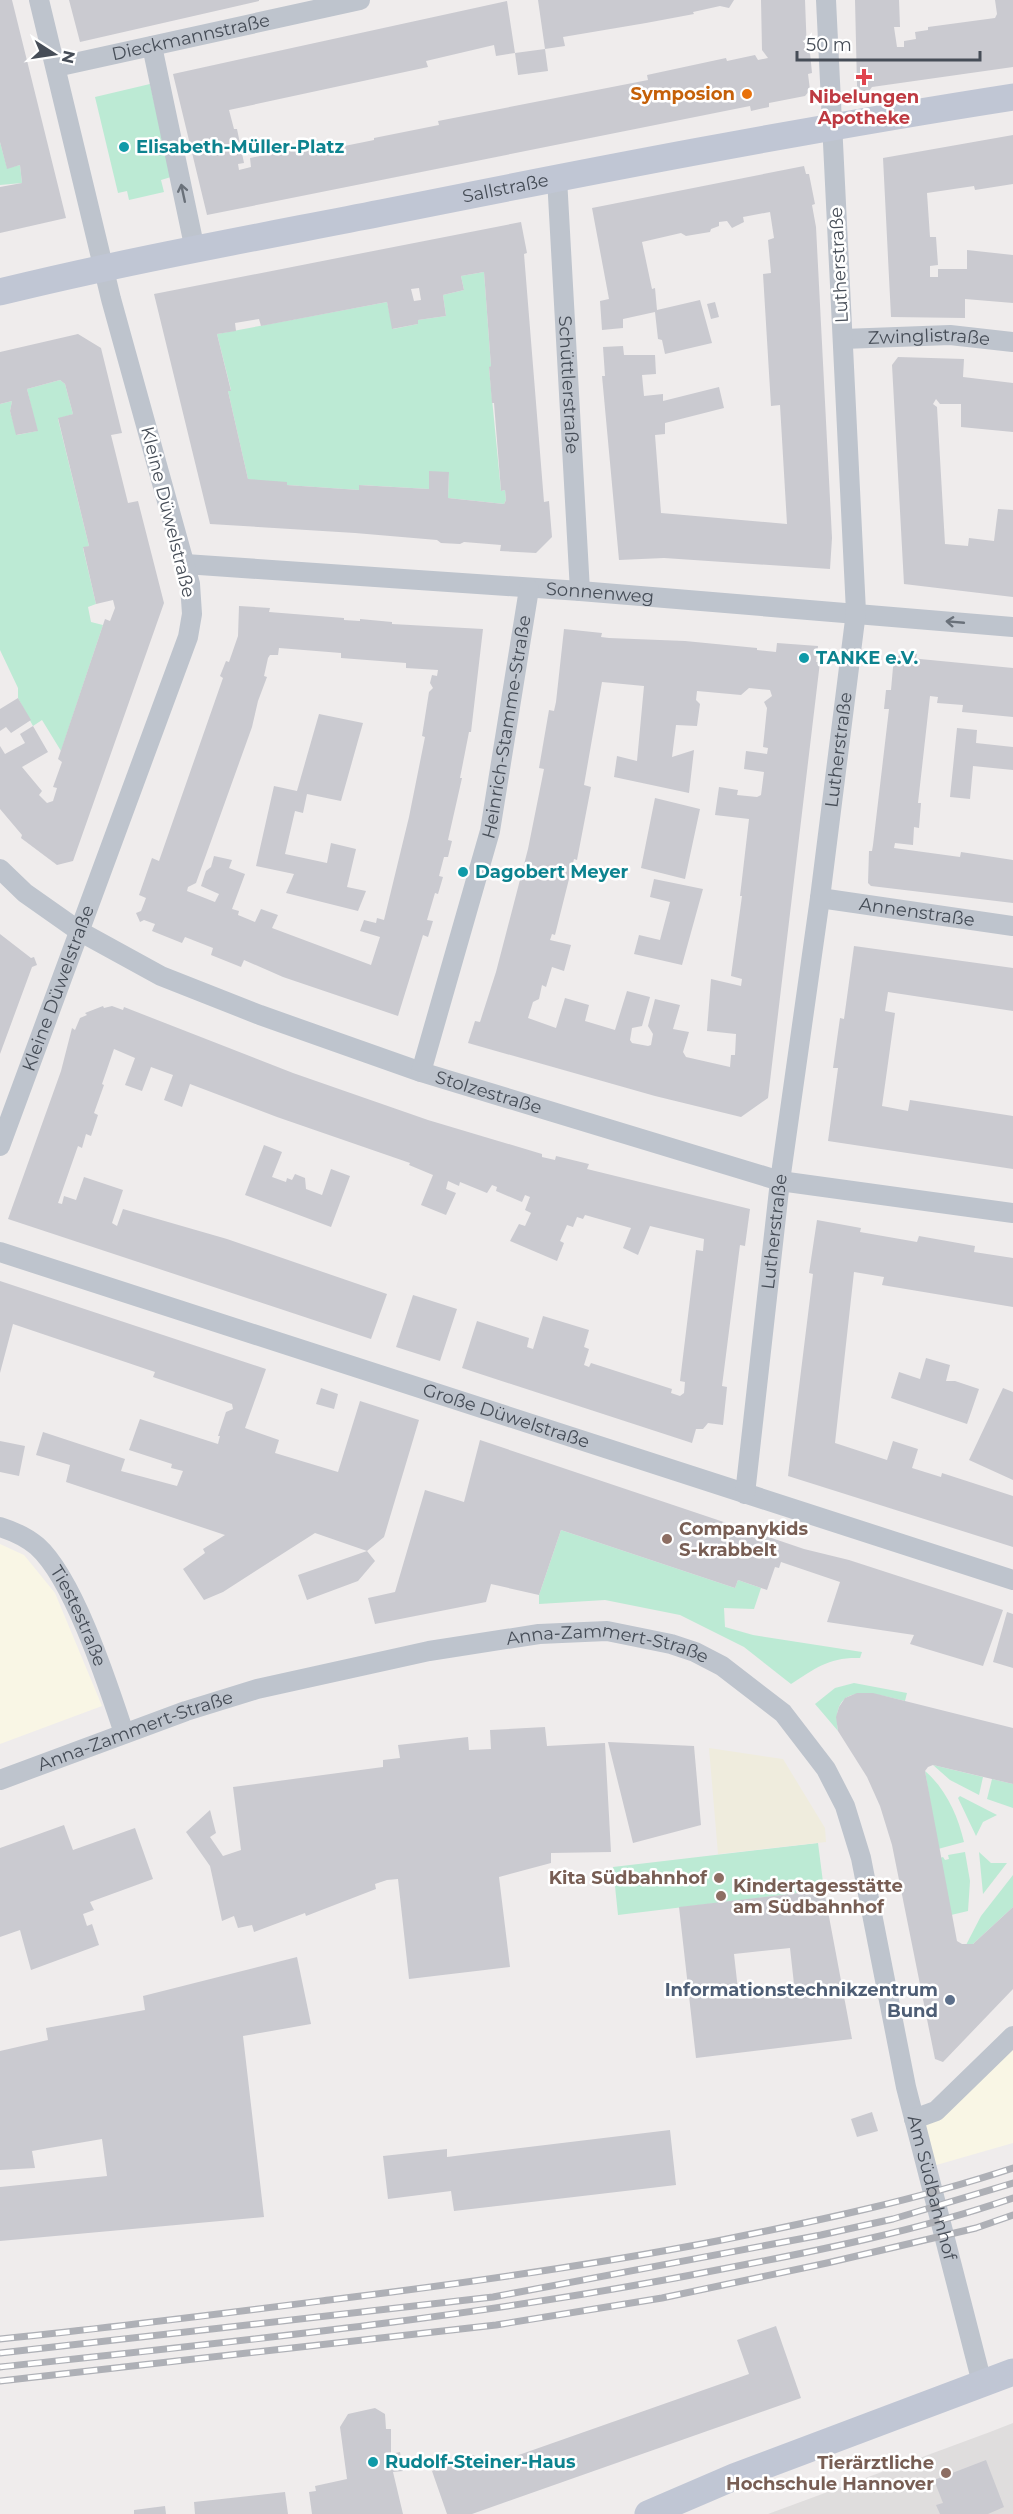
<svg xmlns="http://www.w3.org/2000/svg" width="1013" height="2514" viewBox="0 0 1013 2514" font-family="Montserrat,sans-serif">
<rect width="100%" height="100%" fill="#efecec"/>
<path fill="#f9f6e5" d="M0,1544L24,1555L55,1593L102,1706L0,1744Z
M1013,2036V2143L926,2168L918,2135L936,2111Z"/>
<path fill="#dfdddd" d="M1013,2423V2514H768L990,2432Z"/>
<path fill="#bcead4" d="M150,84L171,177L161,180L164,192L129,200L127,191L118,193L95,97Z
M0,142L7,168L20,165L22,183L0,185Z
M484,272L491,366L489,368L501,491L505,490L506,500L504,504L448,498L449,472H429V489L360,485L359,490L287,485L248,479L228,391L231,390L217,334L387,302L393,329L418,324V320L446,316L443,295L464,290L461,276Z
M60,380L65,384L73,414L58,419L89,546L83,548L96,604L88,607L91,622L103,625L61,751L42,720L33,726L18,698V688L0,650V404L12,401L10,411L17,435L37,431L27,389Z
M561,1530L735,1588L738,1580L761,1588L754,1609L724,1608L725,1627L753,1635L862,1652L860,1658C829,1657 816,1668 791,1684L744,1647L680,1615L605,1600L539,1604V1595Z
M854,1683L907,1693L905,1701C873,1693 830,1680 838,1731L815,1704L835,1688Z
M933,1765L983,1777L979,1795L950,1780Z
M925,1771C946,1789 958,1816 964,1842L938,1849Z
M992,1779L1013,1784V1808L987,1799Z
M960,1796L997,1815L983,1822L976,1836L958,1798Z
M818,1843L824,1890L618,1915L613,1867Z
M965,1852L970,1881L968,1911L951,1915L940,1858L943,1857L945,1860L949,1859L948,1855Z
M979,1852L991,1863H1007L983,1894Z
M1013,1875V1907L973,1944L966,1945L981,1916Z"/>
<path fill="#efecdd" d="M709,1748L783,1759L825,1828L826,1842L718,1854Z"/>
<path fill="#cacad0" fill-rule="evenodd" d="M0,0H12L66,218L0,233V187L22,183L20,165L7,169L0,142Z
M69,0H259V1L80,42Z
M538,0H734L729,8L720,6L693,12L694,14L646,23L563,37L565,46L545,49Z
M761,0H805L807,53H810L812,73L808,74L810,90L805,96L769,103V107L751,111L750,106L207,215L173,74L507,1L515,53L545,49L548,71L518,75L515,53L496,56L494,45L426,61L428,67L229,110L234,129H237L244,163L238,164L239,170L251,167L250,158L308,146L310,153L374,140V138L439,125L438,121L648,80L647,75L726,58L727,61L755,55L758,60L768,58L762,50Z
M855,0H899L900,27H894L897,47H904V41L916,39L915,32L928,30V27L995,18L997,14L995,0H1013V67L872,87L869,91L863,92L857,86Z
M1013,135V184L975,190L974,186L927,193L930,237H936L938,265L930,266V277H938V269H967V250L1013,255V303L965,299V318L891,317L883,158Z
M804,166L806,174H809L815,204L812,205L816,227L832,538L830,569L664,558L619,560L602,376H605L603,347L623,346L624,355H655L656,374L642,375L644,396L663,394V401L719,387L724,408L665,423V434L655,435L661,513L787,524L780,405L771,406L763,274L771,273L768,240L774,238L770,212L743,217L744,222L732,228L727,221L719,222V226L711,229L710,232L686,236L681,233L642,242L652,289L655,288L657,310L700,300L712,343L665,354L662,340L658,339L655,312L623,319V328L602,330L600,301L609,299L592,208Z
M521,222L527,253L524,254L544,502L549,501L552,537L536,553L500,551L501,545L464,542L460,544L441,543L437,540L355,533L210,524L154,294ZM484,272L491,366L489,367L492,403H494L501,491L505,490L506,500L504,504L448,498L449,472L429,471V489L359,485V490L287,485V482L248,479L228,391H231L217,334L236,331L235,323L259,319L261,326L387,302L392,329L418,324V320L446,316L443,295L464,290L461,276ZM419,288L421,300L414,301L411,289Z
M715,302L719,317L711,319L707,304Z
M78,334L101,348L122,433L111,435L128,503L138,501L164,603L73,861L57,865L21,838L22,835L0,809V746L5,754L25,743L20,734L33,726L48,752L22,767L42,791L39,795L47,803L53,801L57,788L53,787L62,762L58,759L105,619L110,621L115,608L113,600L96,604L83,547L89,546L58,418L73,414L65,384L60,380L27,389L38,431L16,435L10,411L12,401L0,404V352Z
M898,357L964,359L963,377L1013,383V432L961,427V404H940L936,399L933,404L937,407L945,544L968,546L969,538L994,541L998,509L1013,510V597L904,584L892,365Z
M239,606L270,608L269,612L344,618V620L360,621V619L392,622V624L483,629L471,732H469L460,778H462L448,840L452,841L448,857H444L439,876L443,877L438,894L435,893L427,920L433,921L428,937L423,935L398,1016L283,977L244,960L241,967L211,955L213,948L185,937L182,943L152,931L155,924L144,920L140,922L136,913L141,911L146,898L139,895L152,858L159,861L223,678L220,676L226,661L229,662L238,636ZM279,648L341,653V658L406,663V668L438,670L437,676L432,675L430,683L433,688L429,692L422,736L425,737L409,817L384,920L377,918L376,923L364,920L360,931L380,937L371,965L272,928L278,915L261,909L255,922L238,915L239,911L232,909L245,874L229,868L232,860L214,856L211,867L206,871L201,886L219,894L215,902L187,891L188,887L196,883L252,727L258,701L267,677L264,676L268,658L270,655H278Z
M564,629L602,633L601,637L609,638L685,641L757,648V650L776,652L777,643L818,646L816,662H820L768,1098L741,1117L655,1096L468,1043L475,1021L480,1022L496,972L528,849L544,769L539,768L549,710L554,711L556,702ZM602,682L644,686L637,761L617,756L614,777L689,793L694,750L672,757L676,725L697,726L700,704L696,700L697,691L741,695L749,688L770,690L772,696L764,702L767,708L763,747L768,748L767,754L746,751L744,769L764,772L761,795L757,797L737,795L738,790L719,787L715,815L749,819L740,896H742L731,976L742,979L741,986L711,979L707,1031L736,1034L735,1055H731L730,1067L686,1057L683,1052L689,1032L673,1029L680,1005L655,999L648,1026L653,1034L651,1045L648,1046L632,1043L630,1040L632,1028L642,1026L650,997L627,991L615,1030L585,1021L589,1005L565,998L556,1028L528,1018L533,1002L539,999L542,985L546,987L552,967L564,971L571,945L550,940L552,934L555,935L574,859L577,860L591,787L584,785Z
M899,653L917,654L916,658L920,659L1013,668V717L962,712L963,705L937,703L938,697L930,696L918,803H921L919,828L914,827L913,845L895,843L894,848L960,857L961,852L1013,860V903L871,886L868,883L869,851H872L873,845L889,709H884L886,690H891L894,656H899Z
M18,698L31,720L11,733L6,727L0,731V709Z
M319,714L363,723L341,801L307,794L303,813L295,811L285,854L327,863L331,843L356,849L347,887L366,891L358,911L286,893L294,874L256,866L274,786L297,791Z
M957,728L977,730L976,743L1013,747V770L973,766L970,799L950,797Z
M655,798L700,809L685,879L641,868Z
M654,879L703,889L682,965L634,954L639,935L660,940L670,902L650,897Z
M0,934L31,958L34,957L37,965L32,967L0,1054Z
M854,946L1013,968V1011L888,992L885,1011L895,1013L882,1106L908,1111L910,1100L1013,1116V1169L828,1141L838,1068H833L840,1018L844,1019Z
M103,1006L104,1008L112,1006L123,1010L124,1007L293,1073L428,1120L542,1154V1157L555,1160L556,1156L589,1164L587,1169L750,1209L745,1246L740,1245L722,1386L727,1387L723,1425L708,1423L703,1429H696L692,1443L462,1368L477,1321L529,1338L527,1347L533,1349L543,1316L589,1330L584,1347L589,1349L584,1365L589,1367L591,1363L672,1389L671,1393L680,1396L684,1393L685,1382L680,1381L696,1250L703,1251L704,1239L650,1226L638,1255L623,1248L631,1228L585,1215L583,1219L577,1217L573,1227L567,1225L560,1241L564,1243L557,1261L510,1241L519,1224L525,1226L531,1213L525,1210L530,1197L525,1195L522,1202L496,1191L497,1187L492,1185L487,1193L460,1182L459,1186L448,1181L446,1189L456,1193L446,1215L421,1205L433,1175L409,1165L410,1163L277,1117L190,1084L182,1107L164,1100L173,1075L151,1067L142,1091L125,1085L135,1058L114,1049L102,1084L104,1085L94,1113L98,1115L91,1136L86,1134L82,1148L78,1146L58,1203L62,1204L64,1196L76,1200L84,1177L123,1190L112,1223L117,1226L123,1209L227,1239L387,1294L371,1339L8,1219L61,1071L72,1028L75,1030L80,1018L87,1015L85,1013Z
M264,1145L282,1152L272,1177L286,1182L287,1178L292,1180L295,1174L305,1178L306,1189L322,1195L331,1169L350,1176L331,1227L245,1195Z
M817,1220L861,1228L860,1232L917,1242L919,1236L975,1246L974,1252L1013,1258V1307L882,1285L884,1277L854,1272L835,1443L887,1460L893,1441L918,1449L912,1468L941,1477L942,1473L1013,1496V1547L788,1476L813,1274L809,1273Z
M0,1281L266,1369L245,1428L279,1440L275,1453L338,1472L360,1401L419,1420L384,1537L367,1551L375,1561L358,1581L307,1600L298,1575L367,1551L315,1533L223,1592L204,1600L183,1569L205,1553L203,1549L225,1535L66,1482L70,1465L36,1455L43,1432L125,1459L121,1471L177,1486L183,1471L171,1468L172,1464L129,1450L140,1419L218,1444L220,1436H218L226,1412L233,1409L232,1404L153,1377L155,1372L13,1324L0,1373Z
M413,1295L457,1309L440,1361L396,1347Z
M926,1358L950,1365L946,1381H955L979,1389L967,1424L891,1398L899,1372L920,1379Z
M321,1388L338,1394L334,1409L316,1404Z
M1003,1388L1013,1392V1480L969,1460Z
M480,1440L804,1549L849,1560L1003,1610L983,1666L910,1644L914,1635L827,1622L840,1582L781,1562L779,1568L775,1567L767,1590L738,1580L735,1588L561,1530L539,1595L491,1584L486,1602L375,1624L368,1598L395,1592L425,1490L464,1502Z
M0,1441L25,1446L19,1476L0,1472Z
M1007,1612L1013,1614V1668L993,1662Z
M857,1693H873L1013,1728V1784L933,1765L928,1767L925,1771L957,1941L962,1944H973L1013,1907V1989L943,2062L935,2059L892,1845L880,1806L867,1777L838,1731L836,1717L839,1707L845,1698Z
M545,1727L547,1746L605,1743L611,1852L551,1853V1863L499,1877L510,1967L409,1979L398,1879L387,1880L375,1884L376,1889L306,1916L305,1913L254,1932L252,1925L238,1928L234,1916L222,1921L210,1866L186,1832L210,1810L216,1833L210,1837L223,1856L241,1850L233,1787L383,1767V1760L400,1758L398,1745L468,1737L469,1750L491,1749L490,1730Z
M608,1742L694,1746L701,1825L633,1843Z
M64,1825L73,1850L135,1828L153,1879L90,1902L94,1910L83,1914L87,1926L92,1924L99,1945L31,1970L20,1930L0,1937V1848Z
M824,1890L852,2039L696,2058L679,1907ZM790,1948L795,1993L739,1999L734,1954Z
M297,1957L311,2024L243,2036L264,2217L0,2241V2187L107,2176L102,2139L32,2151L35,2168L0,2170V2051L48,2040L46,2028L145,2010L143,1996Z
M872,2112L878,2131L857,2137L851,2119Z
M670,2130L676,2185L454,2211L451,2191L388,2199L383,2156L447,2149V2157Z
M776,2326L801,2398L472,2514H447L432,2471L474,2455L479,2469L749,2374L737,2340Z
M375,2408L385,2414L386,2429H391V2454L400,2452L403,2471L393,2472L403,2514H312L309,2492L316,2491L315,2486L347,2479L340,2427L348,2414Z
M986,2460L1004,2507L988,2514H940L936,2505L943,2503L934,2480Z
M285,2492L288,2514H195L194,2502Z
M165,2506L166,2514H134V2510Z"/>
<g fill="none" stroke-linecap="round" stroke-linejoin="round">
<g stroke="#bec4cd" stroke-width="20">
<path d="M152,46L195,250"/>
<path id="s1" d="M56,67L360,0"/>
<path id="s2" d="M557,178L580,591"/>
<path id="s3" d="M843,339L950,335L1013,342"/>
<path id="s4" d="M185,564L580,591L1013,627"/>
<path id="s5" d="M0,869L25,893L79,931L161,976L260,1015L421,1072L780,1181L1013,1213"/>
<path id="s6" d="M820,898L1013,926"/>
<path id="s7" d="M421,1072L490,831L529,589"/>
<path id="s8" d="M0,1146L188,637L192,614L190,584L111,299L39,0"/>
<path id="s9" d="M0,1252L1013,1580"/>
<path id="s10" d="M745,1494L780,1181L820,898L856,612L826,0"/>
<path id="s11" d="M0,1527C13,1531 26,1537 37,1546C74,1579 108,1685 124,1733"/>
<path id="s12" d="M0,1780L186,1711L257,1689L429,1651L539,1634L607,1631L671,1644L695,1652L722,1666L783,1713L826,1769L845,1806L861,1858L906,2087L982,2383"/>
<path d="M914,2119L936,2111L1013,2036"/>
</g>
<g stroke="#c0c6d4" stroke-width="27">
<path id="s13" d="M0,292C126,261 254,238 381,213C591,171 801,130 1013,97"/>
<path d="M648,2514L734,2477L1013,2372"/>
</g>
<g stroke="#aeb0b6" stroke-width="7">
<path id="rail" d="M0,2339C110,2328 219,2314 329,2300C459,2284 588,2266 717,2241C817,2221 916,2200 1013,2168
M0,2353L493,2297L821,2235L893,2219L1013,2183
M0,2367C240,2341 480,2317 717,2270C817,2251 916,2231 1013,2198
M0,2381L496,2325L662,2298L827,2263L976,2228L1013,2215"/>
</g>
<use href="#rail" stroke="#fff" stroke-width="4.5" stroke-dasharray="14" stroke-linecap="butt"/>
</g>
<defs><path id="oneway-shaft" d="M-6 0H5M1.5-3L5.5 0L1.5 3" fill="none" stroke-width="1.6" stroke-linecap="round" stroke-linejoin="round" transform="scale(1.5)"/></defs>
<g stroke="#6a717a">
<use href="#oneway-shaft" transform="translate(183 193) rotate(-102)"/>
<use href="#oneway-shaft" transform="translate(955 622) rotate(-175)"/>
</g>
<path fill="#e0444e" stroke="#fff" stroke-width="2" d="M861 68h6v6h6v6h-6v6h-6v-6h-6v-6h6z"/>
<circle fill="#e8710a" stroke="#fff" stroke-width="2" cx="747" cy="94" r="6"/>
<g fill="#0f9aa8" stroke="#fff" stroke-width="2">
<circle cx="124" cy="147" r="6"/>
<circle cx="804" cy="658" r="6"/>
<circle cx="463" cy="872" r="6"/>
<circle cx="373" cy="2462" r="6"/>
</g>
<g fill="#8d6e63" stroke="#fff" stroke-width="2">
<circle cx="667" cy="1539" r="6"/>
<circle cx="719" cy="1878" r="6"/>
<circle cx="721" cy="1896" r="6"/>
<circle cx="946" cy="2473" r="6"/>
</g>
<circle fill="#5c6f8a" stroke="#fff" stroke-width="2" cx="950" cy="2000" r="6"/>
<g text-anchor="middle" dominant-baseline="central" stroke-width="5" stroke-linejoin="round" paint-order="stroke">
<g font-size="18" fill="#464d57" stroke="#fff">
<text stroke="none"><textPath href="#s1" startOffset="138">Dieckmannstraße</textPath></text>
<text stroke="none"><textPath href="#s13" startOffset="516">Sallstraße</textPath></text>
<text transform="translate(839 265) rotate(-93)">Lutherstraße</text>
<text stroke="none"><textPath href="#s3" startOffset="86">Zwinglistraße</textPath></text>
<text stroke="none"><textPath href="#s2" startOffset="207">Schüttlerstraße</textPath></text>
<text transform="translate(168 512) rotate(76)">Kleine Düwelstraße</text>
<text stroke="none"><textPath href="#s4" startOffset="416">Sonnenweg</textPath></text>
<text stroke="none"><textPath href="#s7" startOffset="356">Heinrich-Stamme-Straße</textPath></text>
<text stroke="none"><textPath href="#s10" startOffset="750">Lutherstraße</textPath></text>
<text stroke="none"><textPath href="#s6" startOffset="98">Annenstraße</textPath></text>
<text stroke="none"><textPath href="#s8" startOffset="168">Kleine Düwelstraße</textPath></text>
<text stroke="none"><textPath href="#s5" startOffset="542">Stolzestraße</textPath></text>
<text stroke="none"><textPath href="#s10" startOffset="264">Lutherstraße</textPath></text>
<text stroke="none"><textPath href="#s9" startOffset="532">Große Düwelstraße</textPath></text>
<text stroke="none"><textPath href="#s11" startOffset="124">Tiestestraße</textPath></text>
<text stroke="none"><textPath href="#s12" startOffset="630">Anna-Zammert-Straße</textPath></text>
<text stroke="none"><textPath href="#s12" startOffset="144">Anna-Zammert-Straße</textPath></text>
<text stroke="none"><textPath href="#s12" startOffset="1330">Am Südbahnhof</textPath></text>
</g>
<g font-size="18" font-weight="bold" fill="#c56008" stroke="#fff" text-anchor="end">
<text x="735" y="94">Symposion</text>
</g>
<g font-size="18" font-weight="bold" fill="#be3a42" stroke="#fff">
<text x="864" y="97">Nibelungen<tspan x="864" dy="21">Apotheke</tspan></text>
</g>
<g font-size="18" font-weight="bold" fill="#0d838f" stroke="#fff" text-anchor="start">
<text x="136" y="147">Elisabeth-Müller-Platz</text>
<text x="816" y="658">TANKE e.V.</text>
<text x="475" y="872">Dagobert Meyer</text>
<text x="385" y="2462">Rudolf-Steiner-Haus</text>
</g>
<g font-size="18" font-weight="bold" fill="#785e54" stroke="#fff" text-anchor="start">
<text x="679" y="1529">Companykids<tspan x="679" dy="21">S-krabbelt</tspan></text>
<text x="707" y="1878" text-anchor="end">Kita Südbahnhof</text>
<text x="733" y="1886">Kindertagesstätte<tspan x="733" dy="21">am Südbahnhof</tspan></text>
<text x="934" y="2463" text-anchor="end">Tierärztliche<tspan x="934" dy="21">Hochschule Hannover</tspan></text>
</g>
<g font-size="18" font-weight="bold" fill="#4e5e75" stroke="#fff" text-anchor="end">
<text x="938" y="1990">Informationstechnikzentrum<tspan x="938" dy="21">Bund</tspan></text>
</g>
</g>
<g transform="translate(54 54) rotate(102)" stroke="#ffffff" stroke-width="4.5" paint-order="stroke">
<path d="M0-4.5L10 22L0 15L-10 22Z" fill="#464d57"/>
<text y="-9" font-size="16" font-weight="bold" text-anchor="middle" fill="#464d57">N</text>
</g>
<path d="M797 51v9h183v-9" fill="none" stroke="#464d57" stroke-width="3"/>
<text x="806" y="51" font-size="18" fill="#464d57" stroke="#ffffff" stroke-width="4.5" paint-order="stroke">50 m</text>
</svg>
